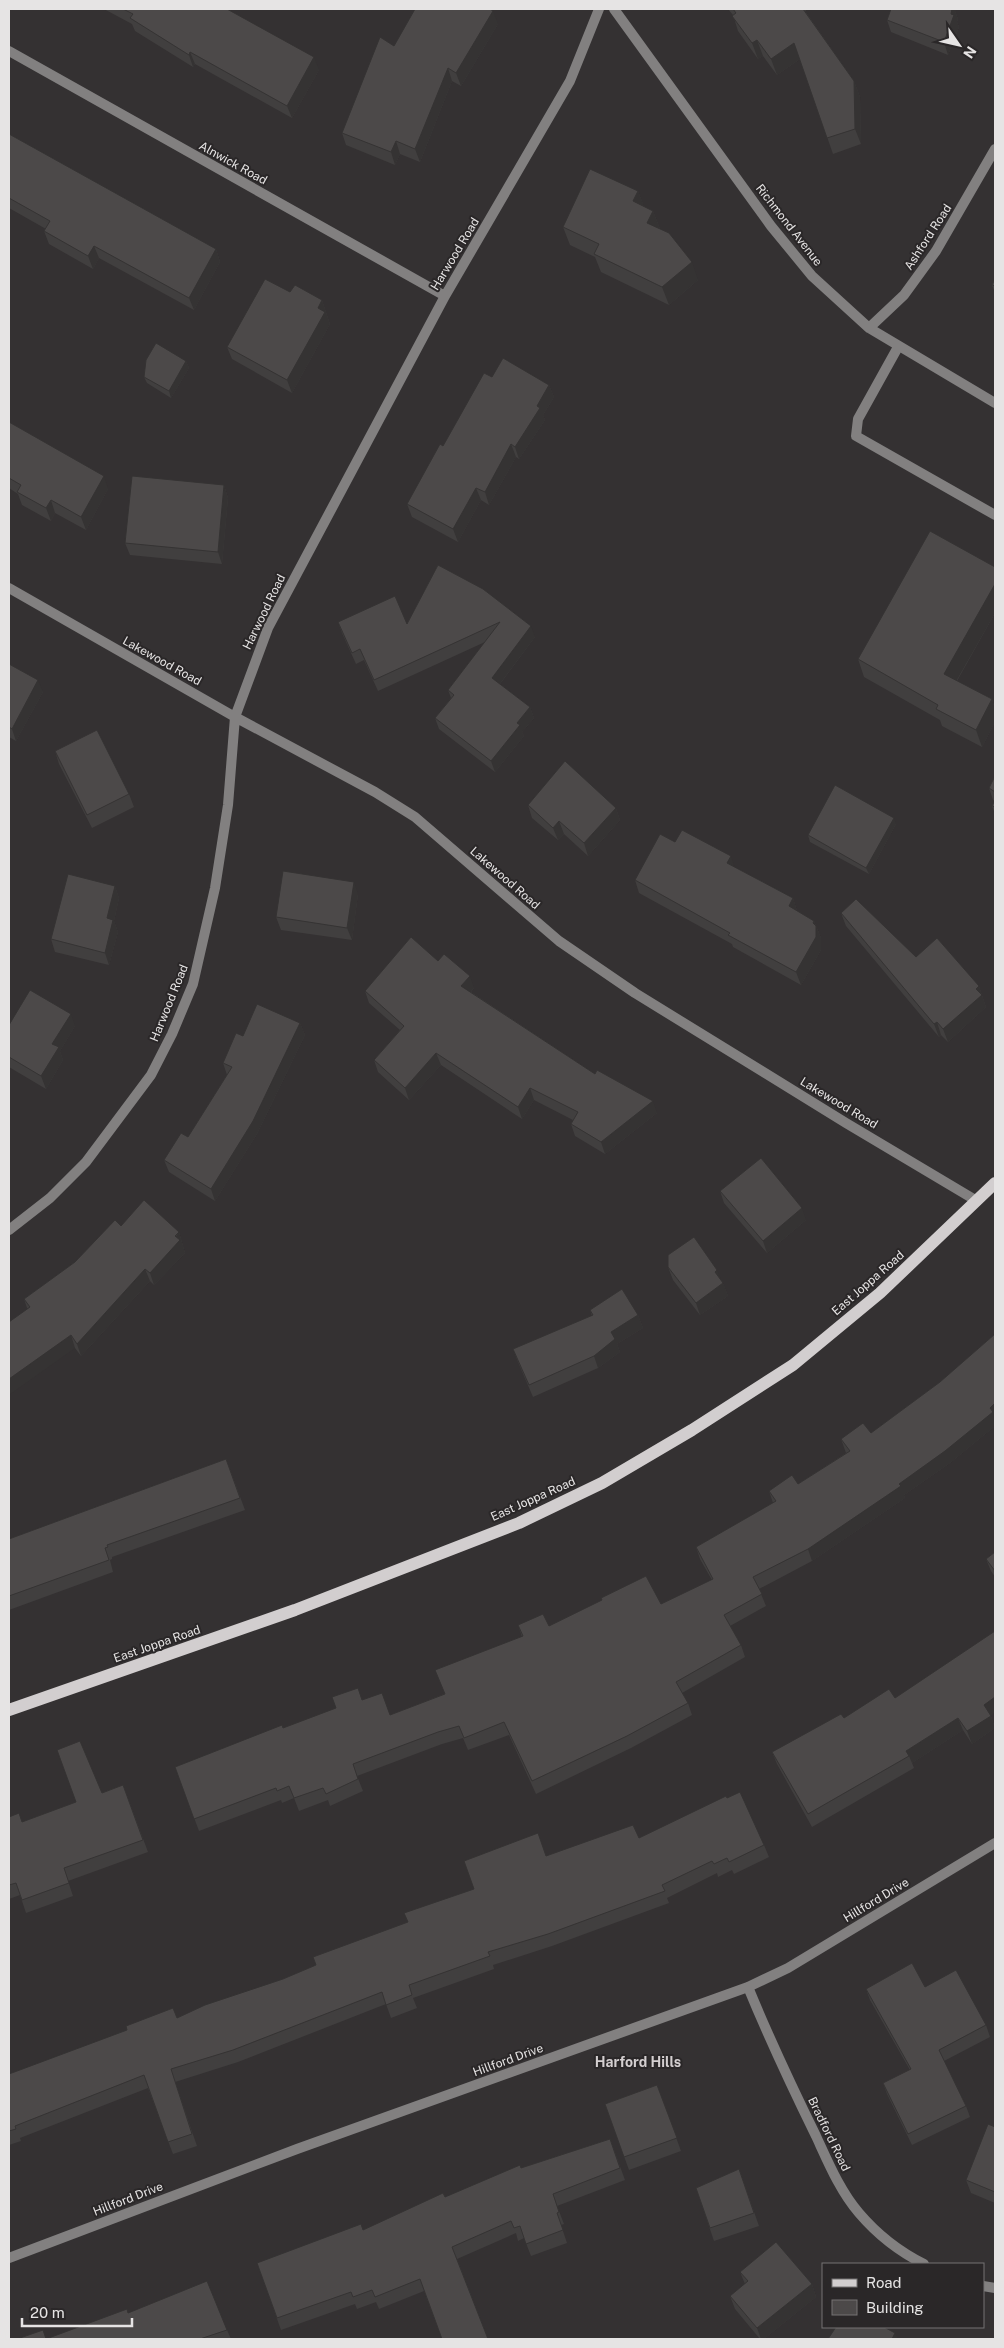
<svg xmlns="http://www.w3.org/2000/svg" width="1004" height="2348" viewBox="0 0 1004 2348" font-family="'Public Sans',sans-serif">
<rect width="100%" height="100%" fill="#343132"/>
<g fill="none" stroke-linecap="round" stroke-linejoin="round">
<path stroke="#828080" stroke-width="10" d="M898,347L858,419L856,436L995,515"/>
<path stroke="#828080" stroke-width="10" d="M614,9L771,226L812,276L869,328L995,403
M9,51L445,296
M869,328L904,295L936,251L995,149
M9,588L235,717L375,792L415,817L559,941L635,993L846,1123L977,1201
M9,1230L50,1198L86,1162L151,1075L172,1034L193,984L215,888L228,805L235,717L268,628L445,296L570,81L599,9
M748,1987C769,2038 792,2087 816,2136C828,2162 840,2191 859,2213C876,2233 900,2252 924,2264
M9,2258L297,2149L748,1987L788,1968L995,1843
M983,2286L995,2288"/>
<path stroke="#d2cecf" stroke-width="12" d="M9,1710L295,1610L519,1523L602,1483L692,1430L793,1365L880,1293L995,1183"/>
</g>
<path fill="#413f3f" d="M104,9H227L319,70L292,118L195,64L193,67L135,31L132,24Z
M728,9H808L805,11L854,81L860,97L861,144L833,154L800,59L777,75L763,56L758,59L738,31L733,15Z
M891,9H956L955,11L958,19L957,22L959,27L948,55L891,32L887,20Z
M498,24L461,86L452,81L420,162L400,154L395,165L346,145L342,133L394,46Z
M9,134L216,249L220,262L194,310L99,258L93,269L49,244L44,231L46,229L9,208Z
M638,191L644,207L653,211L660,229L698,280L669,305L601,272L595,257L570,245L563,227Z
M995,279V293L992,285Z
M290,292L322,300L330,324L292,393L232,359L227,347Z
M186,361L189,368L171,398L147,383L144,377Z
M492,377L549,385L554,397L543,415L545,420L519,459L516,457L489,505L481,500L458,542L412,517L407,504L443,446Z
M9,422L108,489L86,530L55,513L51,521L22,505L18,494L9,488Z
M224,485L228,498L222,564L130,555L125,543Z
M438,565L535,637L500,684L530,707L534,718L522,732L524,736L495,772L439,729L435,718L451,698L448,690L485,642L378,691L364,660L356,664L342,633L338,622L407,624Z
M995,567V613L957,681L992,699L995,709V722L982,747L942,726L940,720L864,677L858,659Z
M9,664L43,692L16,741L9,737Z
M55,751L129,794L134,807L92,828L59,764Z
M995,776V814L992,806L995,801L993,800L989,788Z
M528,805L616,808L620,820L588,856L564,834L558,840L532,818Z
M896,824L869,874L810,842L808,835Z
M675,842L734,867L793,898L797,911L814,921L821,938V950L801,985L733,947L732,944L639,893L635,880Z
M115,886L119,898L114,921L118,932L109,965L55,952L51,939Z
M358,894L352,940L281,930L276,917Z
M841,913L916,957L979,986L986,1007L948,1042L941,1035L939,1037L846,926Z
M438,961L474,988L471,992L595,1074L657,1113L605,1154L575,1136L571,1124L573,1120L534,1100L522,1119L441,1065L409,1100L378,1072L374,1060L400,1030L369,1003L365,991Z
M300,1023L305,1035L257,1134L215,1201L169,1172L164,1160L188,1137L227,1075L223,1063L243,1036Z
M9,1025L75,1026L60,1051L63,1060L46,1089L9,1067Z
M720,1191L806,1220L767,1253L724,1203Z
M121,1226L179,1232L185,1253L154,1285L150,1281L81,1356L75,1348L27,1308L24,1299L75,1262Z
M668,1267L722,1281L728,1296L700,1315L673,1280Z
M590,1310L638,1315L643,1328L617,1344L620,1352L598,1368L533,1397L518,1362L513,1349L592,1316Z
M995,1334V1426L950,1463L904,1495L905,1498L812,1561L759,1589L766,1606L730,1626L741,1645L745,1657L682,1693L688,1703L692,1715L631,1748L536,1794L509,1735L468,1750L463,1738L442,1744L357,1776L363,1791L330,1806L328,1800L299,1811L294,1798L282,1803L281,1800L199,1831L175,1767L362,1700L390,1715L444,1694L522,1637L518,1625L549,1626L661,1604L712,1580L700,1559L696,1547L773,1503L769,1491L798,1484L846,1453L841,1439L871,1433L940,1382Z
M226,1459L245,1510L112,1557V1559L110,1560L113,1572L9,1610V1539Z
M995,1552V1577L991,1571L986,1559Z
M895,1698L991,1716L995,1728L972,1744L963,1730L912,1763L914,1768L812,1827L777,1764L772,1752L844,1718Z
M123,1785L148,1852L68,1881L73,1896L26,1913L20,1895L9,1899V1817L22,1822Z
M727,1798L764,1845L769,1857L734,1874L732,1870L718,1877L717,1873L667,1898L669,1903L552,1946L493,1965L494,1969L413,1998L417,2008L391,2018L386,2004L238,2062L175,2082L197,2146L173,2154L148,2088L20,2138L21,2141L9,2145V2074L177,2018L283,1979L316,1965L408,1922L474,1889L546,1856L639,1838Z
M925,1987L986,2025L990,2037L944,2061L966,2106L970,2117L912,2145L887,2094L883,2083L910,2070L870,2000L866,1989Z
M657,2085L681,2151L629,2170L605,2104Z
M995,2127V2203L971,2193L966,2180Z
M610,2139L625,2180L557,2206L564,2224L561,2225L567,2243L531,2256L524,2238L518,2241L516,2233L457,2259L488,2339H442L424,2291L379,2309L376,2302L357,2309L355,2304L281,2330L257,2263L363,2230L521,2168Z
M739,2169L759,2226L714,2241L696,2188Z
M740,2272L812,2284L816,2297L764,2339H760L735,2309L730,2296L745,2284Z
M128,2313L227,2330L231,2339H46Z"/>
<path fill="#353333" d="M951,9H956L955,11L958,19L957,22L959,27L948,55L944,42L951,14Z
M493,11L498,24L461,86L456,73Z
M757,40L763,56L758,59L752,43Z
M794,43L800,59L777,75L771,59Z
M190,52L195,64L193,67L189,55Z
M314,57L319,70L292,118L287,106Z
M448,68L452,81L420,162L415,149Z
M854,81L860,97L861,144L855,129Z
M396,141L400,154L395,165L391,152Z
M638,191L645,209L633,201Z
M653,211L660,229L647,223Z
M94,246L99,258L93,269L88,256Z
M216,249L220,262L194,310L189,298Z
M692,262L698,280L669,305L662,287Z
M322,300L330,324L292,393L287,380L318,308Z
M186,361L189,368L171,398L169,391Z
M549,385L554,397L543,415L545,420L519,459L515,447L537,406Z
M511,444L516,457L489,505L485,492Z
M104,476L108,489L86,530L81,517Z
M224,485L228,498L222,564L218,552Z
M476,488L481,500L458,542L453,529Z
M51,500L55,513L51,521L46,508Z
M995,584V613L950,692L944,674Z
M531,626L535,637L496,689L492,678Z
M38,680L43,692L16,741L12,729Z
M992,699L995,709V722L982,747L976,730Z
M530,707L534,718L522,732L524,736L495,772L491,761L517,723Z
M616,808L620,820L588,856L584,843Z
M894,818L896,824L869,874L866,868Z
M559,821L564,834L558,840L553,828Z
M731,856L735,869L727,863Z
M354,882L358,894L352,940L347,928Z
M115,886L119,898L114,921L118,932L109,965L105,953L107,918Z
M793,898L797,911L789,906Z
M814,921L821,938V950L801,985L796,972L813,923Z
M470,976L474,988L465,998L461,986Z
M979,986L986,1007L948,1042L943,1029L976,989Z
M71,1014L75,1026L60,1051L63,1060L46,1089L41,1076L52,1044Z
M937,1022L941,1035L939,1037L934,1024Z
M300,1023L305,1035L257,1134L215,1201L211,1189Z
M436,1053L441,1065L409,1100L405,1088Z
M530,1088L534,1100L522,1119L518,1107Z
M653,1101L657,1113L605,1154L601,1142Z
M802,1208L806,1220L767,1253L763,1241Z
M179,1232L185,1253L154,1285L150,1273Z
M145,1269L150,1281L81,1356L77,1344Z
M717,1270L722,1283L715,1272Z
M723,1283L728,1296L700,1315L696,1303Z
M638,1315L643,1328L617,1344L620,1352L598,1368L594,1356L611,1332Z
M71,1335L75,1348L9,1395V1379Z
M995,1403V1426L950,1463L904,1495L905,1498L812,1561L808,1549L899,1484Z
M995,1697V1712L991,1716L995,1728L972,1744L967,1731L984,1705Z
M958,1718L963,1730L912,1763L909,1756L906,1751Z
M812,2284L816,2297L764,2339H761L757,2328Z
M895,2333L898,2339H892Z"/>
<path fill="#4c4949" stroke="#353333" d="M123,9H227L314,57L287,106L190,52L189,55L130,18L133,14Z
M415,9H490L493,11L456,73L448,68L415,149L396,141L391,152L342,133L380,37L394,46Z
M733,9H803L854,81L855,129L827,138L794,43L771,59L757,40L752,43L732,16L736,13Z
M891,9H952L951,14L954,15L944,42L887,20Z
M9,134L216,249L189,298L94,246L88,256L44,231L50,221L9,198Z
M590,169L638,191L633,201L653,211L647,223L669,233L692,262L662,287L594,254L599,244L563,227Z
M265,279L290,292L295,285L322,300L318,308L325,312L287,380L227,347Z
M995,279V286L992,285Z
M156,343L186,361L169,391L144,377L146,360Z
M503,358L549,385L537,406L540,408L515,447L511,444L485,492L476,488L453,529L407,504L440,444L443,446L484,373L492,377Z
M9,422L104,476L81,517L51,500L46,508L17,492L21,485L9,478Z
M132,476L224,485L218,552L125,543Z
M930,531L995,567V584L944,674L992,699L976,730L936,709L938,705L858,659Z
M438,565L483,589L531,626L492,678L530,707L517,723L520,725L491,761L435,718L454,695L448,690L500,622L374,680L360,649L352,653L338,622L395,596L407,624Z
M9,664L38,680L12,729L9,727Z
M97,730L129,794L87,815L55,751Z
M565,761L616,808L584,843L559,821L553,828L528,805Z
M995,776V792L989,788Z
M835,785L894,818L866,868L808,835Z
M995,800V807L992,806Z
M682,830L731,856L727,863L793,898L789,906L814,921L813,923L816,926V937L796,972L728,935L730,933L635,880L660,834L675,842Z
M283,871L354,882L347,928L276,917Z
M68,874L115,886L107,918L113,920L105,953L51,939Z
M856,899L916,957L937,938L979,986L976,989L982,995L943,1029L937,1022L934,1024L841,913Z
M411,937L438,961L444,954L470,976L461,986L595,1074L597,1070L653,1101L601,1142L571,1124L578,1112L530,1088L518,1107L436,1053L405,1088L374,1060L404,1026L365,991Z
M30,990L71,1014L52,1044L59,1047L41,1076L9,1057V1025Z
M257,1004L300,1023L253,1121L211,1189L164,1160L181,1133L188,1137L232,1067L223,1063L236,1033L243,1036Z
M761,1158L802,1208L763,1241L720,1191Z
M144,1200L179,1232L175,1236L180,1240L150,1273L145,1269L77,1344L71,1335L9,1379V1322L30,1307L24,1299L75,1262L115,1220L121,1226Z
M694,1237L717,1270L715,1272L723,1283L696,1303L668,1267V1255Z
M622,1289L638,1315L611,1332L615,1339L594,1356L529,1385L513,1349L593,1315L590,1310Z
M995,1334V1403L990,1408L993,1412L945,1451L899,1484L901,1486L808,1549L753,1577L762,1594L724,1615L741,1645L676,1682L688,1703L627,1736L532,1781L504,1722L464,1738L459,1726L438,1732L353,1764L358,1779L326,1794L323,1788L294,1798L289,1786L277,1791L276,1788L194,1819L175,1767L282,1725L283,1728L336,1708L332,1697L358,1688L362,1700L382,1693L390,1715L445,1694L435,1670L523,1636L518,1625L543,1614L549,1626L602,1600L601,1598L646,1576L661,1604L713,1579L696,1547L776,1501L769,1491L792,1475L798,1484L850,1451L841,1439L863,1423L871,1433L940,1382Z
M226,1459L240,1498L107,1545L108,1547L105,1548L109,1560L9,1596V1539Z
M995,1552V1571L986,1559Z
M995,1631V1697L984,1705L991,1716L967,1731L958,1718L906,1751L909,1756L808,1814L772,1752L841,1714L844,1718L889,1689L895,1698Z
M80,1741L102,1793L123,1785L143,1840L64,1868L69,1883L22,1900L16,1883L9,1885V1817L19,1813L22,1822L76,1802L57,1750Z
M740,1792L764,1845L729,1862L727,1858L714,1864L712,1861L662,1885L665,1891L548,1934L488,1952L490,1956L409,1985L412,1995L386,2005L382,1992L233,2050L171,2069L192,2134L168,2142L144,2075L15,2126L16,2129L9,2131V2074L127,2030L126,2026L173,2008L177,2018L205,2005L283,1979L316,1965L313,1957L408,1922L404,1913L474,1889L464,1861L538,1833L546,1856L633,1825L639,1838L726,1796L727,1798Z
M912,1963L925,1987L956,1970L986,2025L939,2050L966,2106L908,2134L883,2083L911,2069L866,1989Z
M657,2085L677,2138L624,2157L605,2104Z
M988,2124L995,2127V2192L966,2180Z
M610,2139L620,2168L553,2194L559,2212L557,2213L563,2230L526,2244L520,2226L514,2228L511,2221L452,2247L488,2339H442L420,2279L375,2297L372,2290L353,2297L351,2292L277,2318L257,2263L361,2224L363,2230L443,2193L445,2197L520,2165L521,2168Z
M739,2169L754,2213L710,2228L696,2188Z
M776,2242L812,2284L757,2328L730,2296L748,2281L740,2272Z
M207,2281L227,2330L200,2339H46L127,2309L128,2313Z
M836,2327H884L895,2333L892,2339H828Z
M43,2330L46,2339H17Z"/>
<g text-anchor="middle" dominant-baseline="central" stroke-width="4" stroke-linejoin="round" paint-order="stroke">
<g font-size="12" fill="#e6e4e4" stroke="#2a2728">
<text transform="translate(233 163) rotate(29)">Alnwick Road</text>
<text transform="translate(789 225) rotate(52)">Richmond Avenue</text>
<text transform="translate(928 237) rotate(-57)">Ashford Road</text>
<text transform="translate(455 254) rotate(-59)">Harwood Road</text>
<text transform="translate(264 612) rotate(-64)">Harwood Road</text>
<text transform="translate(162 661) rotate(29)">Lakewood Road</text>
<text transform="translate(505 878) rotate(41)">Lakewood Road</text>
<text transform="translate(169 1003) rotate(-68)">Harwood Road</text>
<text transform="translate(839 1103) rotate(31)">Lakewood Road</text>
<text transform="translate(868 1283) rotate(-41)">East Joppa Road</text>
<text transform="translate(533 1499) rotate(-24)">East Joppa Road</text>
<text transform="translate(157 1644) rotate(-19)">East Joppa Road</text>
<text transform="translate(876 1900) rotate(-31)">Hillford Drive</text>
<text transform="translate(508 2060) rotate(-20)">Hillford Drive</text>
<text transform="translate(829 2134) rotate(64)">Bradford Road</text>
<text transform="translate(128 2199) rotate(-21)">Hillford Drive</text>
</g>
<g font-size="14" font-weight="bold" fill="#d4cfd0" stroke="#2a2728">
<text x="638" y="2062">Harford Hills</text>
</g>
</g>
<rect width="1004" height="2348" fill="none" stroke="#e6e4e4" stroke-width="20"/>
<rect x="822" y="2263" width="162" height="65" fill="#2a2728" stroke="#757373"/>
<rect x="832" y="2279" width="25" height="8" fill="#d2cecf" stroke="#757373"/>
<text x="866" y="2288" font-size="15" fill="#e6e4e4">Road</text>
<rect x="832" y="2300" width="25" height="15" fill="#4c4949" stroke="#757373"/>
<text x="866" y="2313" font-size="15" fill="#e6e4e4">Building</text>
<g transform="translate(959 45) rotate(124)" stroke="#2a2728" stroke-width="4" paint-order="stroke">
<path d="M0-4L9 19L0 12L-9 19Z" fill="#e6e4e4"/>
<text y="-8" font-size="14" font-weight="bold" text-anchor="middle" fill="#e6e4e4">N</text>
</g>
<path d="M22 2318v8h110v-8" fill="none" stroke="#e6e4e4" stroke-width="2.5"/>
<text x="30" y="2318" font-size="15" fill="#e6e4e4" stroke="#2a2728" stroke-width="4" paint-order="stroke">20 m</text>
</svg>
